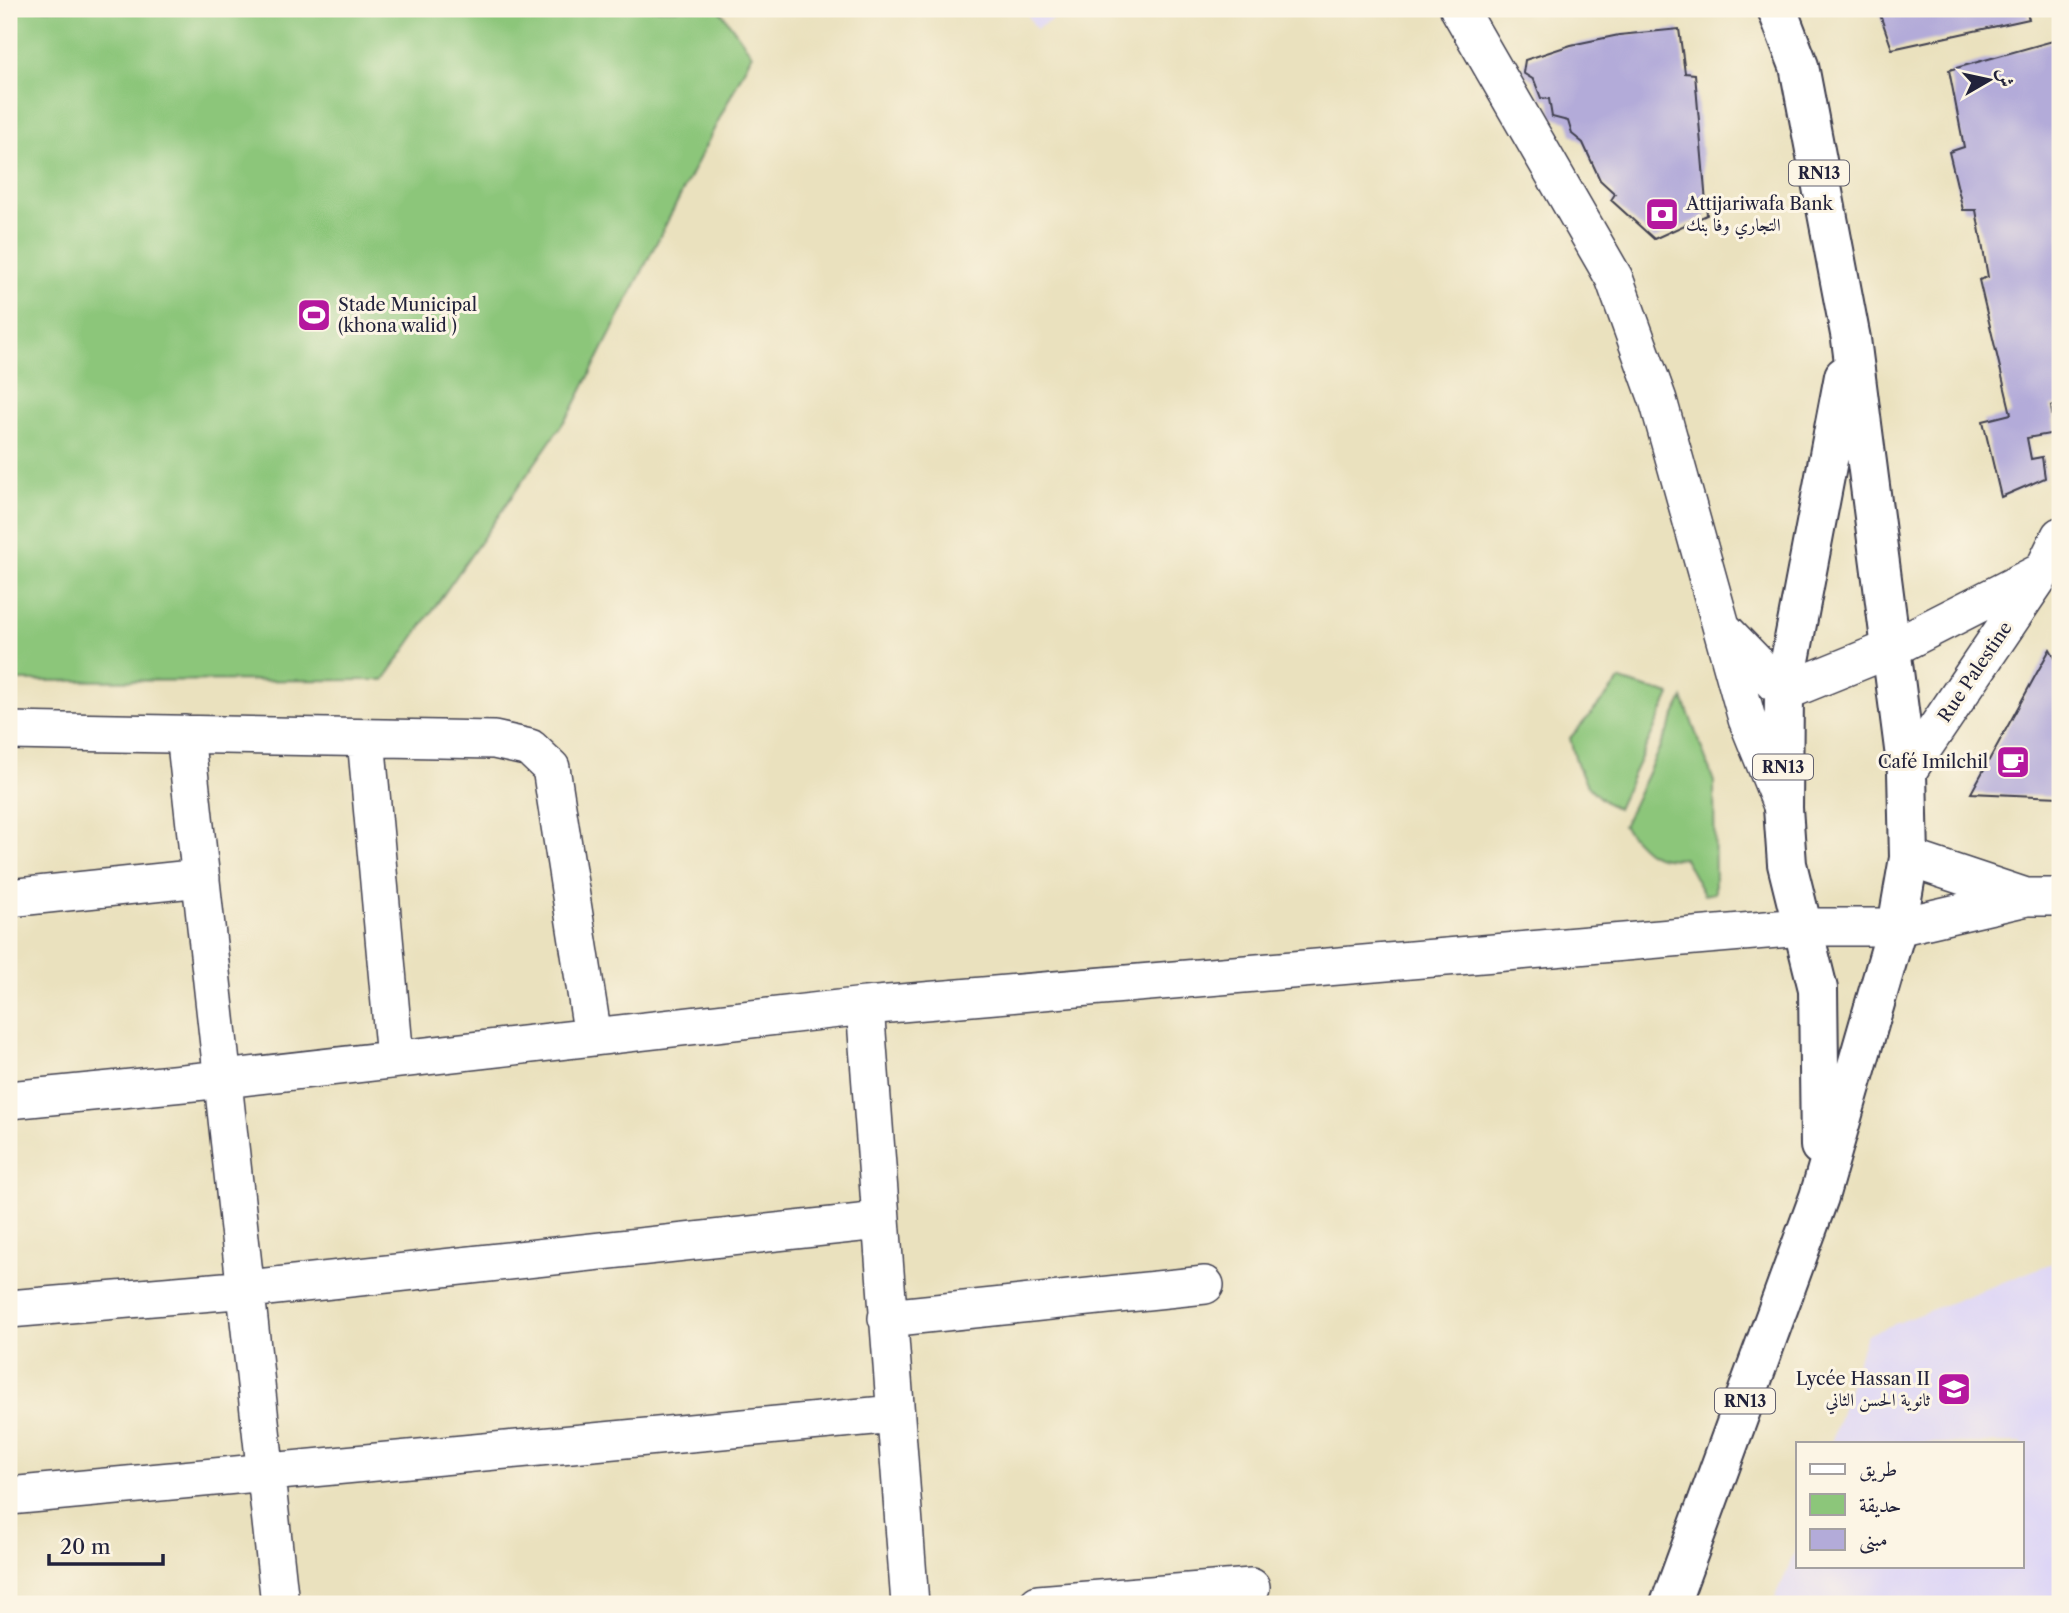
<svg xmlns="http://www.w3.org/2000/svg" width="2069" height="1613" viewBox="0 0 2069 1613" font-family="'Libre Caslon Text',Amiri,serif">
<rect width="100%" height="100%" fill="#fcf5e5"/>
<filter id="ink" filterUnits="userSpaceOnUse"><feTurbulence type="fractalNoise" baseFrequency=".0143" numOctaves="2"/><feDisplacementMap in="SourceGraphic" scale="14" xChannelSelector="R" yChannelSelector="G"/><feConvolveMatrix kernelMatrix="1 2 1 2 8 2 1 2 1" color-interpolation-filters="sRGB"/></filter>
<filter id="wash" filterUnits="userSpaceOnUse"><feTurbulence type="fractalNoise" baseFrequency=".00686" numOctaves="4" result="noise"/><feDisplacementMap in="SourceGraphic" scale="28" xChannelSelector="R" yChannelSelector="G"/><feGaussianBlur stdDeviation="1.57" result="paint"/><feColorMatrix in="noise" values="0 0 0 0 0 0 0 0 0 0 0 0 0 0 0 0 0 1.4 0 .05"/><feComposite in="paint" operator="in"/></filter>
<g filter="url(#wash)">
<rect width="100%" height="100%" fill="#eae1be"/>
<path fill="#ddd5f6" d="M1024,9H1071L1036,29Z
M2060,1260V1604H1773L1798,1544V1566H2022V1443H1831L1866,1335Z"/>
<path fill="#8cc67a" stroke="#57745a" stroke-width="2" d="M9,9H719L752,54L572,410L384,680L9,681Z
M1620,680L1670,695L1617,809C1585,792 1578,773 1570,738Z
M1683,698L1714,782L1715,893L1704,895L1684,858C1651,862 1643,849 1623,826Z"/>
<g id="blocks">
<path fill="#b3abd9" d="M1878,9H2025L2029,19L1892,49Z
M1679,29L1685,73L1695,74L1707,215L1654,239L1611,200L1615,194L1600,180L1583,143L1572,134L1568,121L1552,117L1549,99L1541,98L1534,80L1523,73L1525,60L1571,45L1619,35Z
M2060,39V405L2051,406L2055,433L2027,438L2031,459L2042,457L2045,478L2001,497L1983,421L2011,414L1979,280L1988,277L1976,210H1963L1949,152L1964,147L1949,70Z
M2050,649L2060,667V797L1971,793Z"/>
</g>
</g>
<g filter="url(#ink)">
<use href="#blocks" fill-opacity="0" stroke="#403f4f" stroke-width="2"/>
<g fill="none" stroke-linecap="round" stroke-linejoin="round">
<g stroke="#403f4f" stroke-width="40">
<path id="street" d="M1459,9L1614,278L1658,400L1747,719L1783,808
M1724,630L1784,692L1890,649L2043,571
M9,731L494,740L530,748L551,768L593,1037
M185,734L280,1604
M366,738L395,1059
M1907,772L2043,571L2060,536
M1909,858L2026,897
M9,898L201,878
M865,1006L910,1604
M9,1100L224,1079L865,1006L1802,927H1897L2027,897H2060
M9,1309L248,1289L879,1221
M887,1318L1205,1285
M9,1496L895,1414
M1038,1604L1251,1587"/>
</g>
<g stroke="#403f4f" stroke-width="42">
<path id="primary" d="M1820,1146L1818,989L1787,864L1783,808L1784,692L1844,376
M1670,1604L1819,1197L1897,927L1909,858L1907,772L1851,339L1799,66L1777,9"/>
</g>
<use href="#street" stroke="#fff" stroke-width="37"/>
<use href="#primary" stroke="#fff" stroke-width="38"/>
</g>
</g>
<defs>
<g id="bank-square" transform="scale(1.75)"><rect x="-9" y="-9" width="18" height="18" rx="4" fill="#b5179e" stroke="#fcf5e5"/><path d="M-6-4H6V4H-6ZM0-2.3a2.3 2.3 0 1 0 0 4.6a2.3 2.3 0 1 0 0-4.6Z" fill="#fff"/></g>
<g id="stadium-square" transform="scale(1.75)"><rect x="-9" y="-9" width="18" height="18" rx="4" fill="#b5179e" stroke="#fcf5e5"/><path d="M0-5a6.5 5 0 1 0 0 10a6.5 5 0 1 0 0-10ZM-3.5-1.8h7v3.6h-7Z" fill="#fff"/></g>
<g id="cafe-square" transform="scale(1.75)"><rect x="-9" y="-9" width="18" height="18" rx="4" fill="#b5179e" stroke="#fcf5e5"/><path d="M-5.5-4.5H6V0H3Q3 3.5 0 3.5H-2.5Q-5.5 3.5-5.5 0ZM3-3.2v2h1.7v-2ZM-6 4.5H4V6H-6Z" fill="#fff"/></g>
<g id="school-square" transform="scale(1.75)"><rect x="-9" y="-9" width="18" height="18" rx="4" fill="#b5179e" stroke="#fcf5e5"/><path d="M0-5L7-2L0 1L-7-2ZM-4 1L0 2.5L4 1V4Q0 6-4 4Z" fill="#fff"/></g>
</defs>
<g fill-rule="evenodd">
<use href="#bank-square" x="1662" y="214"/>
<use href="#stadium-square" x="314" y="315"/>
<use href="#cafe-square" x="2013" y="762"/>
<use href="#school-square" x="1954" y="1389"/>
</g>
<g text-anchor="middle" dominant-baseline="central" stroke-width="6" stroke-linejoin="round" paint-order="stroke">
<g fill="#fcf5e5" stroke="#63616e" stroke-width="2">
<rect x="1789" y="160.5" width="60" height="25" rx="5"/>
<rect x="1753" y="754.5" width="60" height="25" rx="5"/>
<rect x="1715" y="1388.5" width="60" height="25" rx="5"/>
</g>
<g font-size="16" font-weight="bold" fill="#22223b">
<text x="1819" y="173">RN13</text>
<text x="1783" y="767">RN13</text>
<text x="1745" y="1401">RN13</text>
</g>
<g font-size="18" fill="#22223b" stroke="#fcf5e5" text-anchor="start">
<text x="1686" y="204">Attijariwafa Bank<tspan x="1686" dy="21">التجاري وفا بنك</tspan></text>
<text x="338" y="305">Stade Municipal<tspan x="338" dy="21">(khona walid )</tspan></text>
<text x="1988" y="762" text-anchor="end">Café Imilchil</text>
<text x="1930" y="1379" text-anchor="end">Lycée Hassan II<tspan x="1930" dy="21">ثانوية الحسن الثاني</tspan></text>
</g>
<g font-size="18" fill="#22223b" stroke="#fcf5e5">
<text transform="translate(1975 672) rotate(-56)">Rue Palestine</text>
</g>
</g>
<rect width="2069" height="1613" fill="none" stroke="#fcf5e5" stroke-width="35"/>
<rect x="1796" y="1442" width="228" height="126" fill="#fcf5e5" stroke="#a5a1a1" stroke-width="2"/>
<rect x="1810" y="1464" width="35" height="10" fill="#ffffff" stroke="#a5a1a1" stroke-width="2"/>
<text x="1859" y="1476" font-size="21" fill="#22223b">طريق</text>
<rect x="1810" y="1494" width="35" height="21" fill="#8cc67a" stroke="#a5a1a1" stroke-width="2"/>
<text x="1859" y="1512" font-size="21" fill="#22223b">حديقة</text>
<rect x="1810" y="1529" width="35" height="21" fill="#b3abd9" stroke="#a5a1a1" stroke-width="2"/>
<text x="1859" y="1546" font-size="21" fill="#22223b">مبنى</text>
<g transform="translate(1989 80) rotate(81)" stroke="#fcf5e5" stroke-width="5" paint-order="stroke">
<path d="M0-5L12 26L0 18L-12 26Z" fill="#22223b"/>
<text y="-10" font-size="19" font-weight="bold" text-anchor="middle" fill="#22223b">ش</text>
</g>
<path d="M49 1554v10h114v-10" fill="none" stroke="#22223b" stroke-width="3.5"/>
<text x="60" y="1554" font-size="21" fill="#22223b" stroke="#fcf5e5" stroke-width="5" paint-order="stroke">20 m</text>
</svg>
